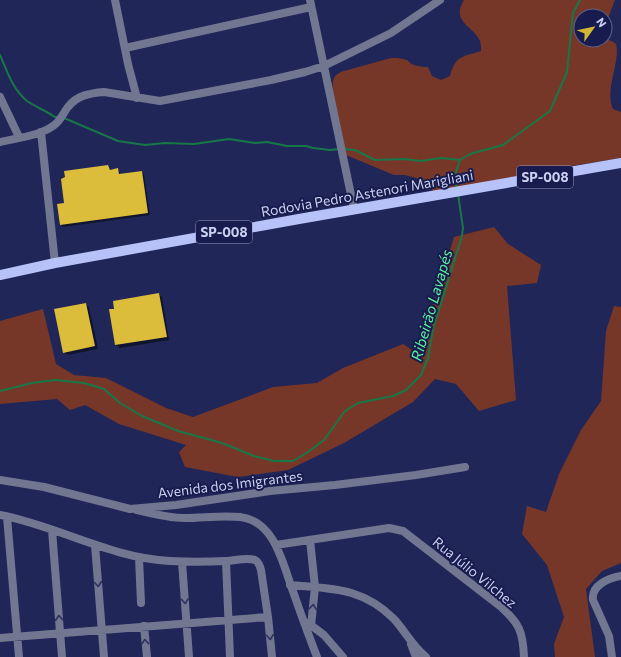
<svg xmlns="http://www.w3.org/2000/svg" width="621" height="657" viewBox="0 0 621 657" font-family="Commissioner,sans-serif">
<rect width="100%" height="100%" fill="#202658"/>
<path fill="#773728" d="M464,0H615L608,18L605,20V16H581V40H605V38C608,40 613,41 616,44C621,60 604,91 613,109L621,112V158L546,170L489,182L433,191L426,183L416,178L405,175H394L346,155C343,140 328,90 334,78C336,74 340,72 344,71L391,58H398L407,60C412,66 420,67 428,67L432,76L441,80L450,76C456,55 462,57 481,51C481,47 481,42 479,39C471,25 451,21 464,0Z
M494,227L508,244L541,265L537,283L507,286L516,400L479,411L456,384L435,379L413,402L344,443L288,470L238,477L185,467L179,452L186,445L119,424L85,405L70,410L57,399L0,404V321L43,309L56,364L74,375L106,378L166,408L193,417L273,387L317,383L343,368L403,344L418,354L454,237Z
M614,306L621,307V563L602,571L586,589L595,657H555L554,644L564,617L547,565L522,534L527,506L546,512L559,474L581,430L601,401L606,331Z"/>
<path fill="#0007" d="M108,166L111,171L118,169L121,175L142,172L144,174L150,215L63,227L61,225L65,204Z
M159,294L162,297L169,340L120,348L116,345L110,310H115Z
M86,304L89,307L98,349L67,355L64,352Z"/>
<g fill="none" stroke-linecap="round" stroke-linejoin="round">
<path stroke="#177746" stroke-width="2" d="M0,55C7,71 13,90 27,101C36,107 46,111 55,117H58
M64,118L118,141L145,145L165,143L194,144L229,139L255,143L267,142L287,146H306L313,148L330,150L339,149
M344,149L355,150L375,160L405,159L421,161L441,158L460,160
M457,188L455,175L460,160L470,154L503,145L550,111L567,72L573,13L580,0
M0,391L32,383L55,380L84,383L104,389L120,403L142,416L178,431L222,443L254,456L274,461H293L308,452L324,440L345,411L358,403L393,396L406,390L421,375L428,358L433,329L462,236L463,228L458,194"/>
</g>
<path fill="#dbbc3b" d="M108,165L110,170L118,168L119,174L142,171L148,213L60,225L57,204L64,203L61,179L65,177L64,171Z
M159,293L167,337L115,345L109,309H114L113,301Z
M86,303L95,346L63,353L54,309Z"/>
<g fill="none" stroke-linecap="round" stroke-linejoin="round">
<path stroke="#717791" stroke-width="8" d="M115,0L128,64L137,98
M310,0L354,209
M125,48L311,7
M0,97L19,137
M41,132L55,263
M0,142C17,138 39,136 53,126C61,121 63,113 68,107C77,95 91,93 104,92L160,101L271,80L305,72L324,66L391,33L440,0
M0,480L44,487L130,509L176,505L270,491L335,485L416,475L465,467
M137,510C153,514 168,518 185,518C203,518 222,515 240,517C276,521 283,566 294,594C301,615 309,636 317,657
M0,515C58,526 110,558 170,561C188,562 206,562 225,561C234,561 246,557 255,560C259,562 260,566 261,570L268,617L272,657
M7,517L19,657
M52,530L62,657
M310,540L315,587L311,626
M95,545L104,657
M276,545L389,528L403,531L500,606C519,623 523,631 524,657
M139,558L141,603
M226,561L230,657
M182,562L189,657
M290,585C332,589 362,587 394,619C405,631 413,647 426,657
M308,623L324,635L343,657
M144,626L147,657
M0,638L268,617
M411,644L416,657
M612,657L609,636L593,600C591,585 609,578 621,576"/>
<path stroke="#b6c2f8" stroke-width="10" d="M0,275L55,263L299,219L621,163"/>
</g>
<defs><path id="oneway-chevron" d="M-2-3.5L2.5 0L-2 3.5" fill="none" stroke-width="1.6" stroke-linecap="round" stroke-linejoin="round"/></defs>
<g stroke="#2e325e">
<use href="#oneway-chevron" transform="translate(98 584) rotate(85)"/>
<use href="#oneway-chevron" transform="translate(185 601) rotate(86)"/>
<use href="#oneway-chevron" transform="translate(313 607) rotate(-84)"/>
<use href="#oneway-chevron" transform="translate(59 618) rotate(-94)"/>
<use href="#oneway-chevron" transform="translate(270 637) rotate(85)"/>
<use href="#oneway-chevron" transform="translate(145 642) rotate(-94)"/>
</g>
<g text-anchor="middle" dominant-baseline="central" stroke-width="4" stroke-linejoin="round" paint-order="stroke">
<g fill="#181b4d" stroke="#949abf" stroke-width="1">
<rect x="517" y="166" width="56" height="22" rx="3"/>
<rect x="196" y="221" width="56" height="22" rx="3"/>
</g>
<g font-size="13" font-weight="bold" fill="#c9d0f0">
<text x="545" y="177">SP-008</text>
<text x="224" y="232">SP-008</text>
</g>
<g font-size="14" fill="#c9d0f0" stroke="#181b4d">
<text transform="translate(367 193) rotate(-10)">Rodovia Pedro Astenori Marigliani</text>
<text transform="translate(230 484) rotate(-7)">Avenida dos Imigrantes</text>
<text transform="translate(475 572) rotate(39)">Rua Júlio Vilchez</text>
</g>
<g font-size="15" font-style="italic" fill="#5cf19d" stroke="#181b4d">
<text transform="translate(431 305) rotate(-74)">Ribeirão Lavapés</text>
</g>
</g>
<g transform="translate(593 28) rotate(57)"><circle r="19" fill="#181b4d" stroke="#5f638e"/>
<path d="M0-3L7 15L0 10L-7 15Z" fill="#d4b635"/>
<text y="-6" font-size="11" font-weight="bold" text-anchor="middle" fill="#c9d0f0">N</text>
</g>
</svg>
